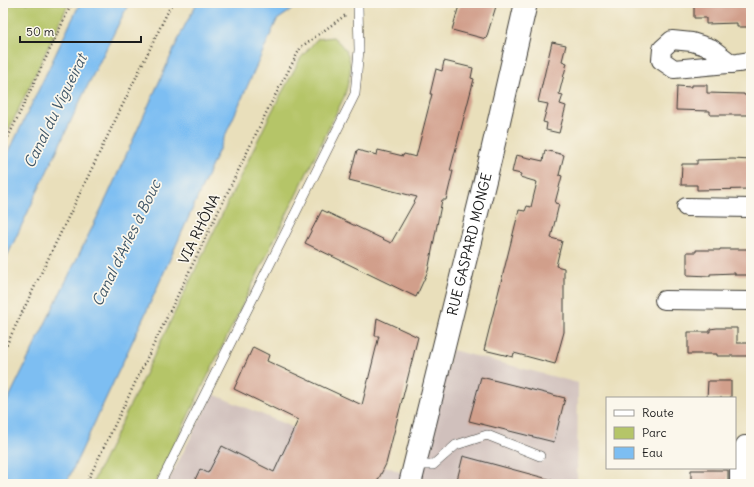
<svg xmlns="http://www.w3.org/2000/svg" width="754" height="487" viewBox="0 0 754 487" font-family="Delius,sans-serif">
<rect width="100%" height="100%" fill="#fbf7ec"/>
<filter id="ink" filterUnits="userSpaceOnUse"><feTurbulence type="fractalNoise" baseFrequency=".025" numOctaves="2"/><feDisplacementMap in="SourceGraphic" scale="8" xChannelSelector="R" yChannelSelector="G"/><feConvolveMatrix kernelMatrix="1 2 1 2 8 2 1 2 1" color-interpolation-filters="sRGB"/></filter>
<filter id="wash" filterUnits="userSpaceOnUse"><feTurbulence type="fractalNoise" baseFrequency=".012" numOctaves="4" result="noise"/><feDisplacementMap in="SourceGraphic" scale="16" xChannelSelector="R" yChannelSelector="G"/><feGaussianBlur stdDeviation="0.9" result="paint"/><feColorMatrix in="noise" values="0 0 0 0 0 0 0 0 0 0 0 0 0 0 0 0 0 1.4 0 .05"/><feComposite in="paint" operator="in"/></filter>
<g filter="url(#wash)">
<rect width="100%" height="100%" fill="#e9dfbb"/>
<path fill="#d0c0bc" d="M452,350L578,383L577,484H167L213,394L419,480Z"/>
<path fill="#b5c568" stroke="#687042" d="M3,3H69L3,142Z
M333,37C356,56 352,71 344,97L155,484H92L270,115L300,59L317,39Z"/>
<path fill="#7dbef2" stroke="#4c6d87" d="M80,3H129L83,95L3,265V164Z
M197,3H302L277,20L148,308L66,484H3V410L107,197L183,29Z"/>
<g id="blocks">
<path fill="#d19f8b" d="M462,3H497L486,39L452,30L458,9Z
M694,3H706V5H737V3H751V27H737V23L706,24V18H694Z
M552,42L566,45L562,61L567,63L559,94L563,95L560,104L566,106L559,133L546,130L547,123L543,122L548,104L538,102Z
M444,61L473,68L471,78L474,79L450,171H453L446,200H442L428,271L416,297L305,243L322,210L391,243L417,197L349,180L357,150L377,155L378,150L403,156L404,154L416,157L432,94H430L436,69L442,71Z
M691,85H707V93L744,94V95L751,96V115H710V111L676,110L677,86L691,87Z
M545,150L564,155L559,175L562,176L555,203L559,204L551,238L562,241L556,266L564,268V332L555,364L514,353L513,357L484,350L519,210L525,211L527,206L531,207L537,182L520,177L521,174L512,172L516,155L543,161Z
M733,159L751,160V189L697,190V185H681L682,164H697V160Z
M720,249H751V275H735V273L710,274V276L687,275V252H696V250H720Z
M377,318L418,337L386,464L376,484H193L200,469L208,473L222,446L274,472L298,420L234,389L253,347L269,355L267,361L362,405L379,336H375Z
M717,328H737V343H751V356H717V354H688V332H710V329Z
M481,377L565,398L554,442L469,421Z
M708,381H731V398H707Z
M463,456L552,480L551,484H456Z
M691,470H728V484H691Z"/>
</g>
</g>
<g filter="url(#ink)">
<use href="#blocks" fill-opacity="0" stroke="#3b3934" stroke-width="1"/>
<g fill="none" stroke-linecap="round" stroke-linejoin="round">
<g stroke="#3b3934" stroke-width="10">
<path id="lane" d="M414,465H433L456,445L487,435L540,456
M160,484L355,94L359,50L358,6"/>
</g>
<g stroke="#3b3934" stroke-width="20">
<path id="street" d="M732,64L711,48L692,42L672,40L662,49L661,60L674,69L738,63L751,61
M686,207L751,208
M664,300L751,301
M739,484V455L745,445H751"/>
</g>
<g stroke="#3b3934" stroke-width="24">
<g id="secondary">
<path id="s1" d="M410,484L491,156L526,3"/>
</g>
</g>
<path stroke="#3b3934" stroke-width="2.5" stroke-dasharray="1 3" stroke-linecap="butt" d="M3,148L72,3
M3,352L172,3
M86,484L269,107L301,47L347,14"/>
<use href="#lane" stroke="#fff" stroke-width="9"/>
<use href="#street" stroke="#fff" stroke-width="18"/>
<use href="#secondary" stroke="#fff" stroke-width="22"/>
</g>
</g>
<g text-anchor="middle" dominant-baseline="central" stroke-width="3.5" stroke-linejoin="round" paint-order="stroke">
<g font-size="14" fill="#1c1c1c" stroke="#fbf7ec">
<text transform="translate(199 229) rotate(-64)">VIA RHÔNA</text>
<text stroke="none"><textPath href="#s1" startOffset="247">RUE GASPARD MONGE</textPath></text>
</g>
<g font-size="15" font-style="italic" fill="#3e5567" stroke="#fbf7ec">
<text transform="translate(55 111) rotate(-64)">Canal du Vigueirat</text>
<text transform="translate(126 243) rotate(-64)">Canal d'Arles à Bouc</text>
</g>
</g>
<rect width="754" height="487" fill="none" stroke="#fbf7ec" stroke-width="16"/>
<rect x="606" y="397" width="130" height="72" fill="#fbf7ec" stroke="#a29f99"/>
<rect x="614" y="410" width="20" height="6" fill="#ffffff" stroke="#a29f99"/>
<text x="642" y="417" font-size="12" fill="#1c1c1c">Route</text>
<rect x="614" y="427" width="20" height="12" fill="#b5c568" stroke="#a29f99"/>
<text x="642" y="437" font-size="12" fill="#1c1c1c">Parc</text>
<rect x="614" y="447" width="20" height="12" fill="#7dbef2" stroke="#a29f99"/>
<text x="642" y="457" font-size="12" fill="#1c1c1c">Eau</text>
<path d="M20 36v6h121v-6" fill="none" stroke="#1c1c1c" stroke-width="2"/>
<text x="26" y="36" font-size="12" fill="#1c1c1c" stroke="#fbf7ec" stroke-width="3" paint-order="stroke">50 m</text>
</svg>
